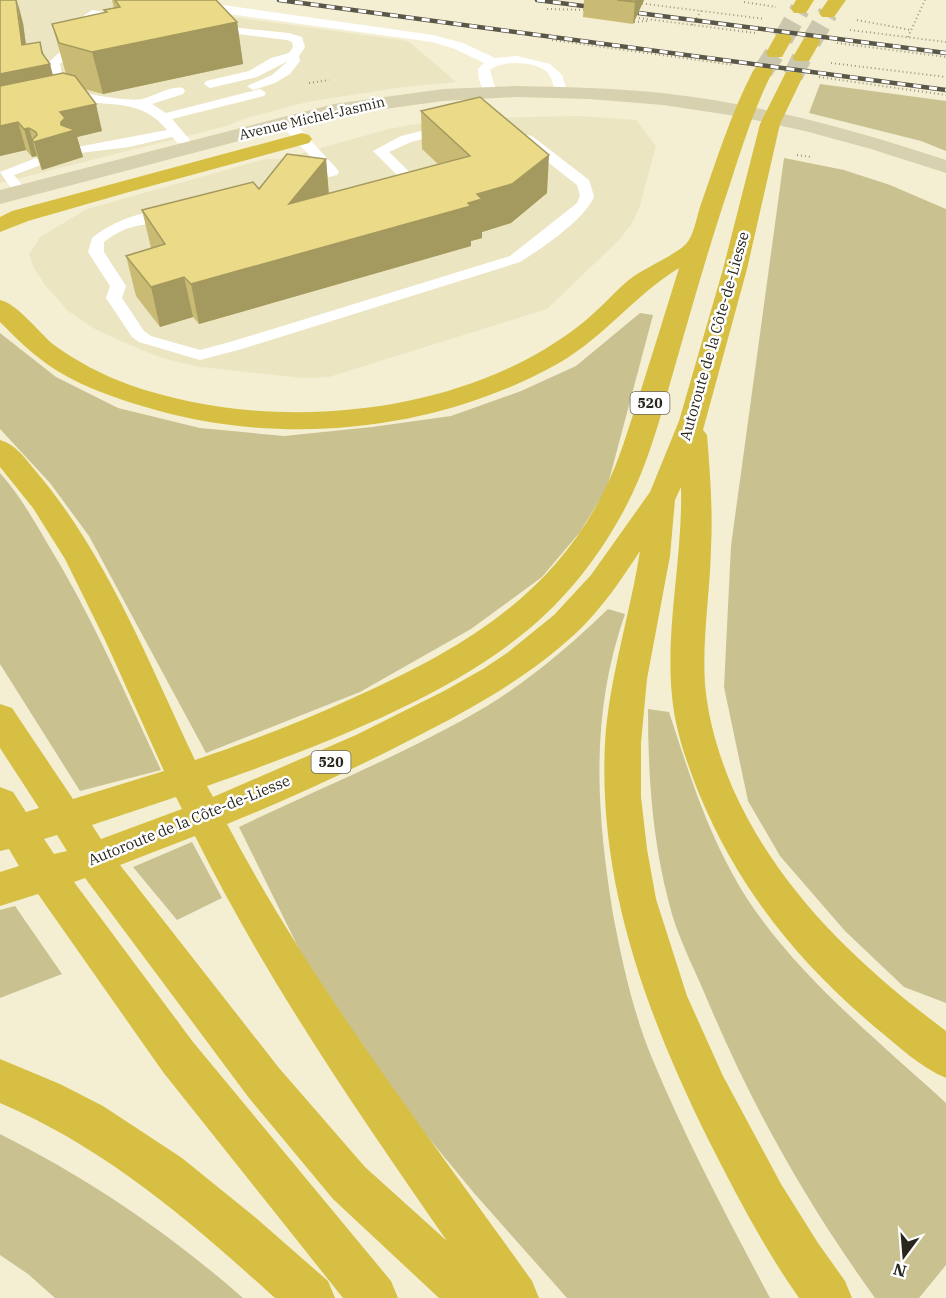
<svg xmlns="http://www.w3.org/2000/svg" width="946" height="1298" viewBox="0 0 946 1298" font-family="'IBM Plex Serif',serif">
<rect width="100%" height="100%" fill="#f4efd3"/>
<path fill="#ebe5c2" d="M0,0H108L408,41L456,82L396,88L307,102L243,119L227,126L0,183Z
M578,116L636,120L656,146L639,209L631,225L619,240L547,309L329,377L303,378L200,367L162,358L116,339L95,329L68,311L45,285L34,268L29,255L40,237L87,209L265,159H281L389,129L411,125L484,118Z"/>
<path fill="#cac191" d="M820,84L946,101V151L921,141L809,113Z
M784,158L844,170L890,185L946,209V1003L904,987L845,931L780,856L748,801L724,687L731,546Z
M640,313L653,315L607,488L580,532L542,577L471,629L360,692L206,753L89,536L50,483L0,429V333L56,377L118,408L200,428L284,436L372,427L451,416L521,391L576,366Z
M0,473C18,493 32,517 46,541C91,614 125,693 161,770L80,791L0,664Z
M608,609L625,614C590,714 596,810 613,914C622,962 633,1012 652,1058C686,1140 728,1219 770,1298H567L474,1193L403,1107L351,1032L299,949L239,827C320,788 410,752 487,706C531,679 571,645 608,609Z
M648,709L669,712C687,767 704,822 732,873C779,961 873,1036 946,1103V1265L919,1298H875C805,1201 750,1103 704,992C692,964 676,933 669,903C652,839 648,774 648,709Z
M192,842L222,898L177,920L133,867Z
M15,906L62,974L0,998V910Z
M0,1134C88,1178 169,1233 243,1298H55L28,1274L0,1255Z"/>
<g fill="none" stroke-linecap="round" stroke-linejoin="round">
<path stroke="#cbc7ae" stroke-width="20" stroke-dasharray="20 10" stroke-linecap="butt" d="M783,39L800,9
M811,42L828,13
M763,71L775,53
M793,76L802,57"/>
<path stroke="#9b9783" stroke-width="2" stroke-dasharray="1 3" stroke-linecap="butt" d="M744,2L776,7
M638,3L765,19
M547,9L589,10
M631,17L755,33
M857,20L911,30
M634,22L648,21
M692,25L701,11
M850,30L946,42
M908,37L925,0
M552,40L734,65
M837,43L946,57
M831,63L946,77
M819,77L946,95
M309,83L329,80
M797,155L811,157"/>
<path fill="#fff" fill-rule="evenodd" d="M164,0H188L433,35L463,43L495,58L517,56L550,64L562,75L567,92L561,96L557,95C553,88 553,78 547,72C534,61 503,60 490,70L496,91L490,95C481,92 478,78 478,69L484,63L455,49L432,42L222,13L170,3Z
M92,10L124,15L130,18L124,21L94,17L70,35H62V31Z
M210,25L289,33L302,37L305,47L299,56L300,61L290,74L275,83L253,90L247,86L272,75L288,61L257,77L210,88L204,84L206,81L249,71L271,58L289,53L293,47L292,42L287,40L206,30L204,28Z
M87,44L91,45V51L68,58L60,64C62,72 62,80 68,86C77,94 132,102 142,99C155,96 171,85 183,88L185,91L183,94L152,104L166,113L260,89L266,93L264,96L172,119L190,140L188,143H178L172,137L129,147L72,154L70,151L72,148L167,130C129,80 60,130 48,63L60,52Z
M286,118L291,119L337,169L339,172L337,175L300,184L295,183L293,180L295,177L323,170L281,125L279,122Z
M449,124L454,125L456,128L454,131L411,142L389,152L429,191L431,194L429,197H419L373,151L401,136Z
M527,135L532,136L589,180L594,196C587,218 541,249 520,262L242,349L200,360L139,342L132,337L106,298L110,286L88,252L92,238C113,221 150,206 178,213L180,216L178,219C148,227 132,220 104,242V252L126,286L122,298L144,331L151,336L200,350L230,342L510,256L577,203L580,196L577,185L522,142L520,139L522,136Z
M36,158L43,162L41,165L14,175L27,191L25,194H15L0,172Z"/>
<path fill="#d8d1af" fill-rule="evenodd" d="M516,86C565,87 613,88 662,93C759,104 854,129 946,160V173L871,149L805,131L736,116L663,105L589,99L516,97L443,101L334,116L0,204V190L334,104L443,89Z"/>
<path fill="#d6bf42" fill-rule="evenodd" d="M796,0H814L806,13H794L791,9Z
M828,0H846L834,17H822L819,13Z
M783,33L790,35L792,39L782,57H768L766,53L776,35Z
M811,36L818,38L820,42L809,61H795L793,57L804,38Z
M763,65L770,67L773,71C755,106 743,144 731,181C711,240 694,300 677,359C662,411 649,465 623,512C598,558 565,600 524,633C441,701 309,750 207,786L213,797L356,735L444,691L483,669L507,653L554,615L591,575L650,492L679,421L723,269L760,124L786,72H800L803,76L780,124L747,269L703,430L707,435C710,473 713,510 711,548C710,594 702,639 705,684C708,720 719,756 733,789C779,891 858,965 946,1031V1078C920,1067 898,1046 876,1028C798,962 740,891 700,796C687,764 675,730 672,696C665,628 683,557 681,487L675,500L670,556L647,679L641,743V797L647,849L656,899L687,996L723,1076L781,1184L818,1243L845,1281L852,1298H799C763,1247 735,1192 707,1137C646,1013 598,883 605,743C609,678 630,615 640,551C621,580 601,610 575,634C526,679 469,710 410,740C350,771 289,799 227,824C312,986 426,1132 532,1281L539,1298H439L333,1199L249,1098L85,878L74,882L193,1042L391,1281L398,1298H343L163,1072L38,894L0,906V872L19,866L9,849L0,851V787L13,792L26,812L39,808L0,748V704L12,708L73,799L164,771L105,640L65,559L33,508L0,467V440C15,444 24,457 34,469C106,553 148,661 195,760C249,742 303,721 355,697C458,651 552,597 604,491C620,460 629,426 640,393C653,352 666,310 679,268C635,295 604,337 559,363C435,433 277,448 142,406C109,396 75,384 47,364C30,352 15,337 0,322V300C18,304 38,332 54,345C76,361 104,376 130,385C258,430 427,420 545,349C563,338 580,326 595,312C607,302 617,289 630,279C646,267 672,257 686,244C694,236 697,215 701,204C717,159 731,113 753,71L756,67ZM176,797L182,809L101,839L92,825ZM57,835L67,851L54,854L44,839ZM195,836C266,979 356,1110 447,1241L365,1167L279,1068L120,865Z
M302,133L309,135L312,139L309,143L129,192L28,221L0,232V217L12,211Z
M0,1059L60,1084L103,1106L182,1158L256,1218L328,1281L335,1298H275C191,1222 106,1148 0,1103Z"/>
<g stroke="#5a5748" stroke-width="4.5">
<path id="rail" d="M279,0L946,90
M537,0L599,8
M623,11L946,53"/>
</g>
<use href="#rail" stroke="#fff" stroke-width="3" stroke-dasharray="8" stroke-linecap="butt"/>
</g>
<path fill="#cabb74" d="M112,0H216L237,22L243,64L103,94L84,89L102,131L77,137L83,157L42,170L41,168L37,156L32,157L26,150L0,156L23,23L26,45L40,42L43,54L53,75L66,74L52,24L105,13L104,10L114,8Z
M584,0H644L633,24L583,17Z
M421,111L547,193L511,223L482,232V238L471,241V246L199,324L193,317L160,327L136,296L126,256L151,248L142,210L259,189L326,159L329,194L438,164L422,149Z"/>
<path fill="#a4995e" d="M17,0L23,23L29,68L40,42L46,65L50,64L57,91L0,103V74L22,45Z
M636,0H644L633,24L635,2Z
M237,22L243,64L103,94L92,52Z
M96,104L102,131L77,137L83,157L42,170L34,142L61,122L60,112Z
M18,122L26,150L0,156V126Z
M29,128L37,156L32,157L24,129Z
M549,155L547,193L511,223L482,232V238L471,241V246L199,324L191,284L468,203L477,194Z
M326,159L329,198L289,204Z
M184,277L193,317L160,327L151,287Z"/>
<path fill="#ebda87" stroke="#a4995e" stroke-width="1.5" d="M0,0H16L22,45L40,42L42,53L50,64L0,74Z
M115,0H216L237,22L92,52L59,43L52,24L107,12L104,10L120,7Z
M617,0H636L635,2Z
M63,73L75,76L96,104L60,112L65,118L61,122V125L75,130L34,142L32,140L37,135L36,132L29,128L24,129L18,122L0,126V86Z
M480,97L549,155L512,184L477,194L482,199L468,203L471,206L191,284L184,277L151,287L126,256L165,244L142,210L253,182L259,189L287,154L326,159L289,204L470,156L421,111Z"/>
<g text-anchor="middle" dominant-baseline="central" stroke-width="5" stroke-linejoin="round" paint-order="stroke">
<g font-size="14" fill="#29271c" stroke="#fff">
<text transform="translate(312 118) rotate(-13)">Avenue Michel-Jasmin</text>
</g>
<g fill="#fff" stroke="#696860" stroke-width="1.5">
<rect x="630.5" y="392" width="39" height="22" rx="4.5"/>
<rect x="311.5" y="751" width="39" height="22" rx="4.5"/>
</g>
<g font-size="14" font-weight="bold" fill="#29271c">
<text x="650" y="403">520</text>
<text x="331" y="762">520</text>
</g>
<g font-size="15" fill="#29271c" stroke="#fff">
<text transform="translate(714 336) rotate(-74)">Autoroute de la Côte-de-Liesse</text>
<text transform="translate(189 820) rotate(-22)">Autoroute de la Côte-de-Liesse</text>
</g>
</g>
<g transform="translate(904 1256) rotate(196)" stroke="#ffffff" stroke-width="4.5" paint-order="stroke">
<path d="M0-4.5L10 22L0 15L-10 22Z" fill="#29271c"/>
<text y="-9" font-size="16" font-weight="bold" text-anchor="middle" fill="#29271c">N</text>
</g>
</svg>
